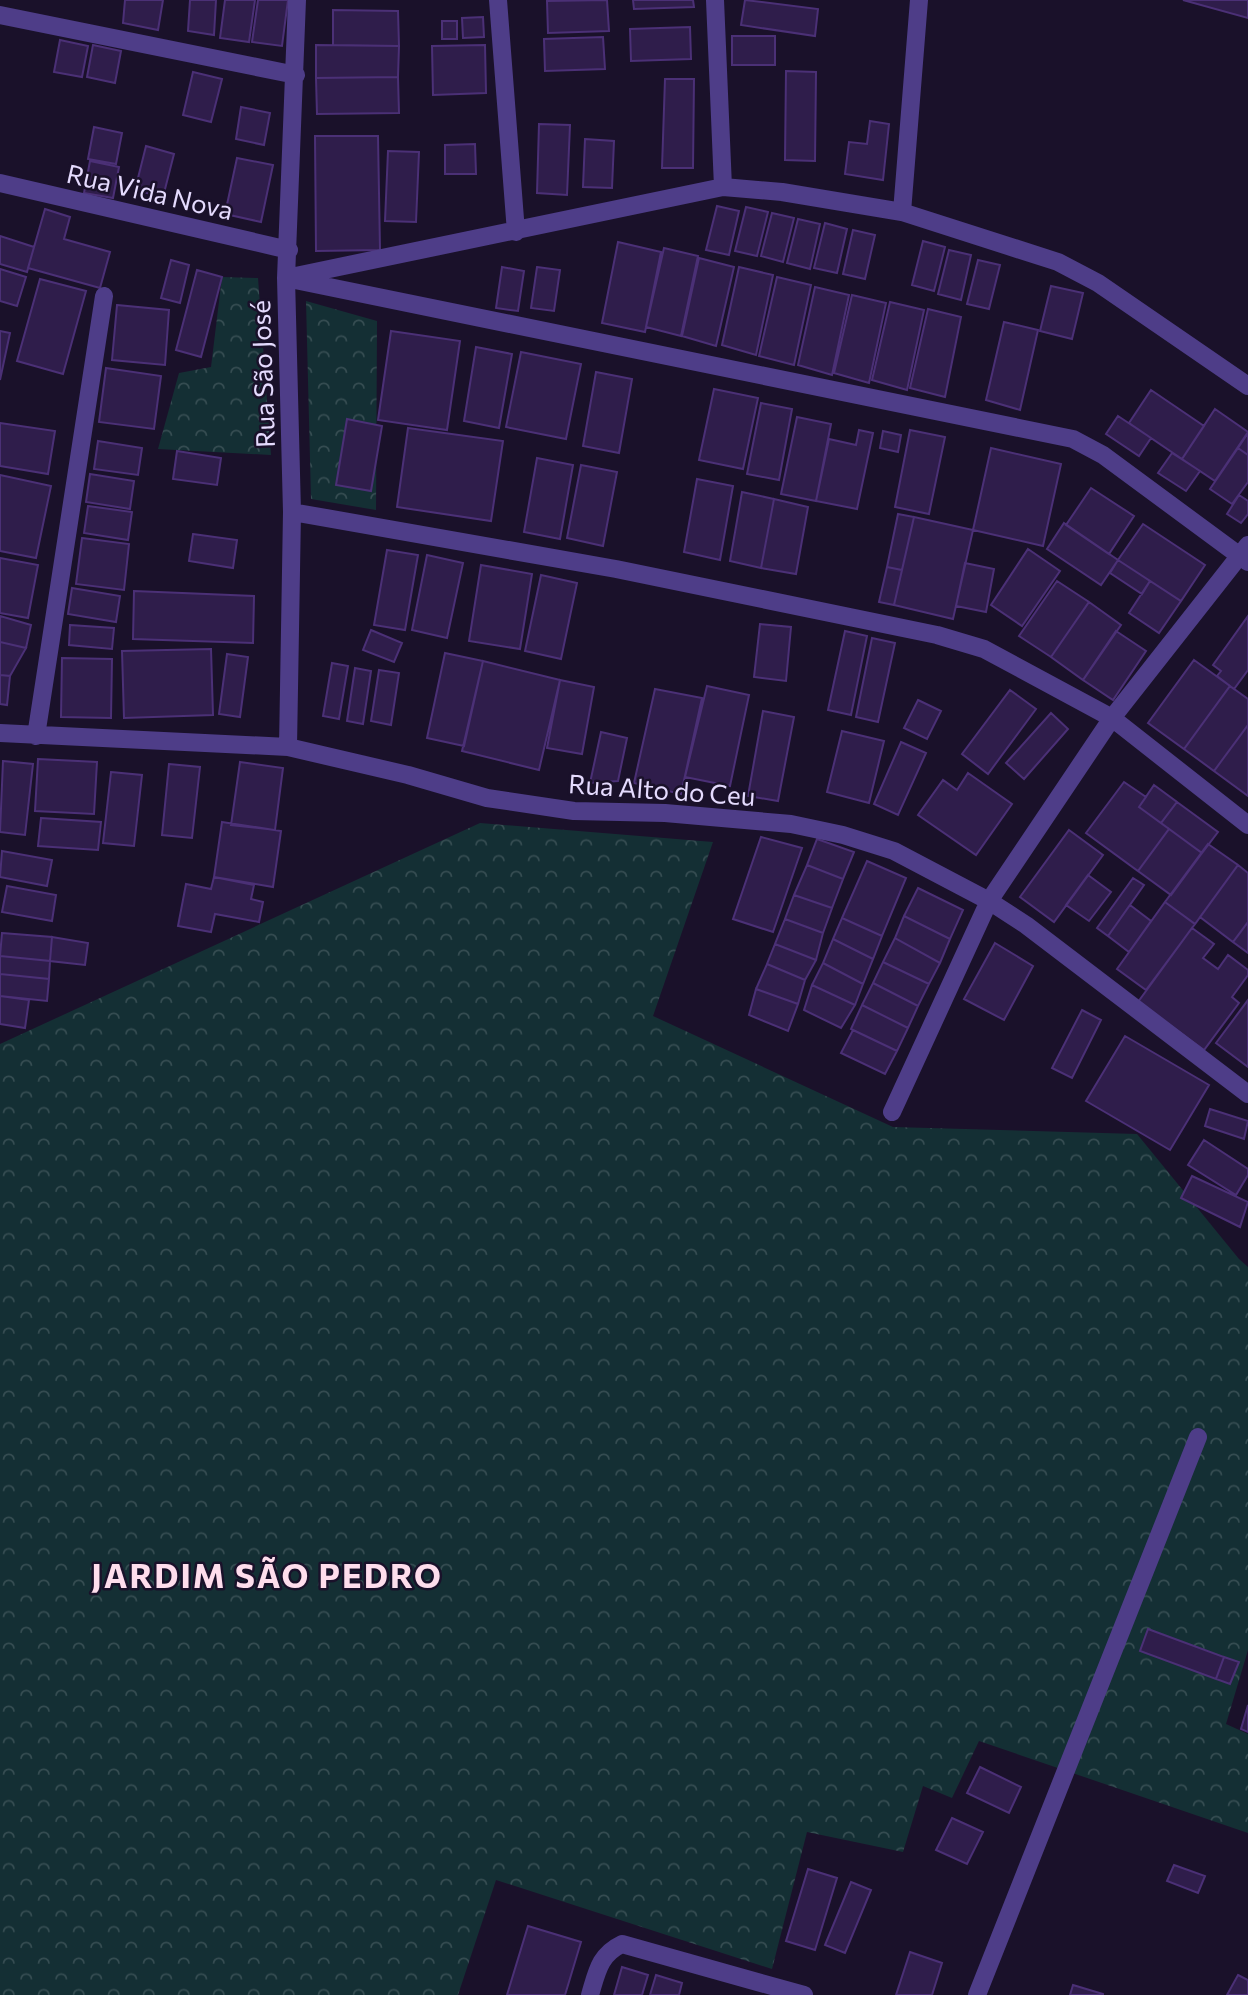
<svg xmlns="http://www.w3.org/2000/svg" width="1248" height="1995" viewBox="0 0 1248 1995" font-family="Commissioner,sans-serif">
<defs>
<pattern id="forest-crowns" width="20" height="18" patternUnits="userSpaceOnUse" patternTransform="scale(1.75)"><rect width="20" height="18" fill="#142f34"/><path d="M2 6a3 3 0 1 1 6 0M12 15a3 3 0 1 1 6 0" fill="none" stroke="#364d52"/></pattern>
</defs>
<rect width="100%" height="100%" fill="#1a112a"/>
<path fill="url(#forest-crowns)" d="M222,277L258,278L271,455L158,449L179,373L211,367Z
M306,301L377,321L376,510L311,499Z
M480,823L713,842L653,1016L893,1127L1137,1134L1239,1259L1248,1267V1650L1226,1724L1248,1734V1833L979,1741L952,1798L923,1786L903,1852L807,1832L772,1969L496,1880L458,1995H0V1044Z"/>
<path fill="#2f1d4b" stroke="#4b3076" stroke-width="2" d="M125,0H163L158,30L123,23Z
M190,0H216L214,35L188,31Z
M225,0H255L249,42L220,38Z
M258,0H288L282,46L252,42Z
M607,0L609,31L548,33L547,1Z
M633,0H693L694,7L634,9Z
M745,0L818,9L815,36L741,25Z
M1183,0H1248V18Z
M333,10L398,11L399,46L333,45Z
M483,17L484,37L463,38L462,18Z
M442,21H457V39H442Z
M690,27L691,59L631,61L630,29Z
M732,36H775V65H732Z
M603,37L605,69L545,71L544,39Z
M60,40L88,46L82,77L54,72Z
M93,45L121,51L115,83L87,77Z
M316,45L399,46L398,77L316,78Z
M485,45L486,93L433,95L432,46Z
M786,71L816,72L815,161L785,160Z
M193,72L222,79L211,122L183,115Z
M398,77L399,113L317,114L316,78Z
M665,79H694L693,168H662Z
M241,107L270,113L264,145L236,139Z
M870,121L889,124L883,180L845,174L849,142L867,144Z
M539,124L570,125L567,195L537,193Z
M94,127L122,133L116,164L88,159Z
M315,136H378L380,250L316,251Z
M585,139L614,141L612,188L583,187Z
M475,144L476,174H445V145Z
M146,146L174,154L163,197L135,190Z
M388,151L419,152L416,222L385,221Z
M237,158L273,165L261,222L225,214Z
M90,161L119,167L113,198L84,193Z
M717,206L739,211L729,255L706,250Z
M746,207L768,212L757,256L735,251Z
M45,209L70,217L64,239L110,252L100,288L28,268Z
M772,213L794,218L783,262L761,256Z
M798,219L820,224L810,269L787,263Z
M825,223L847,229L837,273L814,268Z
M853,230L875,235L865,279L843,274Z
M0,236L34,247L27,272L0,264Z
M923,241L945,247L934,291L912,285Z
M618,242L661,252L645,332L602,323Z
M664,248L698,256L681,336L646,327Z
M949,250L971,255L961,300L938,294Z
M699,258L734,267L716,346L682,336Z
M171,260L189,265L180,303L161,298Z
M978,260L1000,265L989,309L967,304Z
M502,267L524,271L518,311L496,308Z
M537,267L560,270L554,311L531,308Z
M739,267L773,275L756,355L722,345Z
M0,269L26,277L17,306L0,301Z
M197,270L222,277L201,357L176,350Z
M777,277L811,285L794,365L759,356Z
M40,279L86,291L63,374L17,361Z
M1051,286L1083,293L1072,339L1040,331Z
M815,287L849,295L832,375L798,365Z
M852,295L886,303L869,383L834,373Z
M890,302L924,310L907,390L872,380Z
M117,305L169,310L165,365L112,360Z
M928,309L961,317L945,397L910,388Z
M1004,322L1038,330L1020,410L986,400Z
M0,331L10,333L0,380Z
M391,331L460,341L447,430L378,420Z
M476,347L512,354L499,428L464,421Z
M521,352L581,364L566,439L506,427Z
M106,368L161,376L154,429L99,422Z
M596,372L632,379L619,453L583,446Z
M714,389L758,398L743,469L699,460Z
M1151,390L1204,426L1182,459L1129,423Z
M761,403L792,409L779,480L747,474Z
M1215,409L1248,432L1215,481L1182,459Z
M1118,416L1151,438L1139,456L1106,434Z
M797,417L831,424L816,501L781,494Z
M347,419L382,426L371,491L336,485Z
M0,423L55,431L48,474L0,466Z
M408,428L503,441L491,521L397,507Z
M859,430L873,433L857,509L816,501L829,439L856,445Z
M910,430L945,437L929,514L895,507Z
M883,431L901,435L898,452L880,448Z
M1248,433V455L1238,448Z
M98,441L142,448L138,475L94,469Z
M991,448L1061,464L1043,546L973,530Z
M1238,448L1248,455V482L1232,504L1210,489Z
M177,451L221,458L217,485L173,479Z
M1172,453L1200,471L1186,491L1158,473Z
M537,458L573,465L560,539L524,532Z
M581,465L617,472L603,546L567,538Z
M90,474L134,481L130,509L86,502Z
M0,475L51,486L36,558L0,551Z
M697,479L733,486L720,560L684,552Z
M1091,488L1134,516L1109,554L1066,525Z
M742,492L774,499L761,568L730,561Z
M1239,495L1248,501V514L1241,523L1227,514Z
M774,499L808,507L796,574L761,568Z
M88,506L132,512L128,540L84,533Z
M898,514L914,517L902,570L887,567Z
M914,517L973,530L953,619L894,605Z
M1064,523L1118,560L1101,585L1047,549Z
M1143,524L1205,565L1181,601L1118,560Z
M193,534L237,540L233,568L189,561Z
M82,538L129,544L124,590L76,584Z
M1028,549L1060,571L1022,626L991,605Z
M387,550L418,555L405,630L374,625Z
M427,555L463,563L447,638L412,630Z
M0,558L38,565L28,618L0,613Z
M1118,560L1150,581L1142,594L1110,573Z
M965,563L994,569L986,612L956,606Z
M481,565L532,574L520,649L469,641Z
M887,567L902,570L894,605L879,602Z
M541,575L577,583L561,659L525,651Z
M1057,581L1089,602L1051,657L1019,636Z
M1150,581L1181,601L1159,633L1129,613Z
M72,588L120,596L116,622L68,614Z
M134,591L254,596L253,643L133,639Z
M1089,602L1121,625L1083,680L1051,657Z
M0,616L31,625L26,648L0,642Z
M1248,616V670L1234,689L1217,676L1221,671L1213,665Z
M760,624L791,627L786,681L754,677Z
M70,625L114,628L112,649L69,645Z
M371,630L402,643L394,662L363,650Z
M845,631L867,636L851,715L828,710Z
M1116,631L1146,651L1113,700L1083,680Z
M872,638L895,643L878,722L856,717Z
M0,642L26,648L10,676L0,675Z
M211,649L213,715L124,718L122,651Z
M445,653L483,661L464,746L427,738Z
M227,654L248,657L240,717L219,714Z
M62,658L112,659L111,718L61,717Z
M1194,660L1230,686L1184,749L1148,723Z
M483,661L560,680L539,770L462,751Z
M332,663L348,666L339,719L323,716Z
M355,668L371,671L363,724L347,721Z
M379,670L399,673L391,725L371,721Z
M0,675L10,676L7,705L0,704Z
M560,680L594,687L582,754L547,748Z
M707,686L749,695L730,786L685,777Z
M1230,686L1248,699V725L1214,771L1184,749Z
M655,689L702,698L681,794L634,783Z
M1010,690L1036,709L988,774L962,754Z
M918,700L941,711L927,739L904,728Z
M763,711L794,717L778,801L748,796Z
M1051,713L1068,729L1024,779L1006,763Z
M1248,725V796L1214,771Z
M842,731L884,741L869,803L827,792Z
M601,732L627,738L618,781L590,783Z
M901,742L926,753L898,815L874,804Z
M38,759L97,762L94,814L35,811Z
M3,761L33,764L25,835L0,832Z
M240,762L283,768L275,830L231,825Z
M169,764L200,767L192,838L162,835Z
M111,772L142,775L134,846L103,843Z
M968,773L1012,804L976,855L918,815L943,780L957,790Z
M1124,782L1146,797L1139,807L1169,829L1138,871L1086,833Z
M1154,785L1177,802L1161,823L1139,807Z
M1177,802L1218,832L1202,853L1161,823Z
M41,818L101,822L98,850L38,846Z
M222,822L281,831L273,887L214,877Z
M1169,829L1202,853L1171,895L1138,871Z
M1069,830L1103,855L1054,922L1020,897Z
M761,837L802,848L773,932L733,919Z
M817,839L854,852L843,879L807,865Z
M1208,844L1238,865L1195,924L1165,902Z
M2,851L52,860L47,886L0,877Z
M867,861L906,878L882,936L842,918Z
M807,865L843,879L832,908L794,895Z
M1238,865L1248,873V922L1233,942L1200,917Z
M1088,875L1111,892L1089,921L1066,905Z
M214,877L254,885L251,899L263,902L259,922L215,914L211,932L178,926L186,884L211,889Z
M1133,878L1144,885L1108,936L1097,928Z
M7,886L56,895L52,921L2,912Z
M918,888L963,910L950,939L904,916Z
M794,895L832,908L823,933L785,919Z
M1165,902L1195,924L1146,990L1117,969Z
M1130,905L1151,921L1129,952L1108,936Z
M904,916L950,939L940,963L895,938Z
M842,918L882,936L873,959L833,939Z
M785,919L823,933L816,960L775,944Z
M1248,922V953L1233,942Z
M1192,928L1214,944L1203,958L1218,969L1228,955L1248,970V975L1232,997L1239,1003L1204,1050L1138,1002Z
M2,933L52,937L50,961L0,956Z
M52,937L88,943L85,965L50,961Z
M895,938L940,963L929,984L883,962Z
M833,939L873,959L863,984L823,963Z
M995,943L1033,966L1004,1020L964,999Z
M775,944L816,960L805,980L767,964Z
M0,956L50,961L49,979L0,974Z
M883,962L929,984L918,1006L873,983Z
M823,963L863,984L855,1005L812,985Z
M767,964L805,980L798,1004L756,989Z
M0,974L49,979L47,1001L0,996Z
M873,983L918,1006L908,1028L862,1005Z
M812,985L855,1005L841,1028L804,1010Z
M756,989L798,1004L788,1031L749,1015Z
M0,996L29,1000L25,1028L0,1024Z
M1248,1000V1067L1216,1043Z
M862,1005L908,1028L897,1051L851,1029Z
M1082,1010L1101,1020L1072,1078L1052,1068Z
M853,1030L897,1051L885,1074L841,1053Z
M1125,1036L1209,1085L1170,1150L1086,1101Z
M1210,1109L1248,1121L1244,1139L1205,1126Z
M1204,1140L1248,1169V1175L1236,1195L1188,1165Z
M1192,1176L1248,1202L1240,1227L1181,1198Z
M1148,1629L1224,1657L1216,1679L1140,1651Z
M1224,1657L1239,1662L1230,1684L1216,1679Z
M1248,1705V1732L1241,1729Z
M980,1767L1021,1787L1009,1813L967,1793Z
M952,1818L983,1832L967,1864L936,1850Z
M1174,1865L1205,1876L1198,1893L1167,1881Z
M808,1869L837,1878L815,1950L786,1941Z
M851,1882L871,1890L845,1953L825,1945Z
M528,1926L581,1942L565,1995H507Z
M910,1952L942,1963L932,1995H896Z
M622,1967L648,1975L642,1995H614Z
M656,1975L682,1983L679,1995H650Z
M1238,1975L1248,1980V1995H1227Z
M1073,1985L1103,1994V1995H1070Z"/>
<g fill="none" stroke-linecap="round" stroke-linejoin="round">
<path stroke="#4e3d88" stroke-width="18" d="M498,0L516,232
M715,0L723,187
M0,15L296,75
M0,183L289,250
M902,212L919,0
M286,278L723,187L782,192L902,212L1058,262L1098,283L1248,386
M295,280L1073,439L1103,455L1248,562
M292,512L616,569L937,635L984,649L1112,718L1248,825
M0,733L288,747L408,775L487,798L574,811L665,813L791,824L843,835L894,851L989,901L1026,925L1248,1094
M36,736L104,296
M288,747L292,512L286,278L297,0
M892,1112L989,901L1112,718L1248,545
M590,1995C597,1972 599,1955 622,1944L804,1995
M977,1995L1198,1437"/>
</g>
<g text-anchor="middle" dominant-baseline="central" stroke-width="5" stroke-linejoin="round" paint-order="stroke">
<g font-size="26" fill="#e5dbfe" stroke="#1a112a">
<text transform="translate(150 191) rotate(13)">Rua Vida Nova</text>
<text transform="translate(262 374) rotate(-92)">Rua São José</text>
<text transform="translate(662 789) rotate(4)">Rua Alto do Ceu</text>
</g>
<g font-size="33" font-weight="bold" letter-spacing="2" fill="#feddec" stroke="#1a112a">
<text x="267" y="1574">JARDIM SÃO PEDRO</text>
</g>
</g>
</svg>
